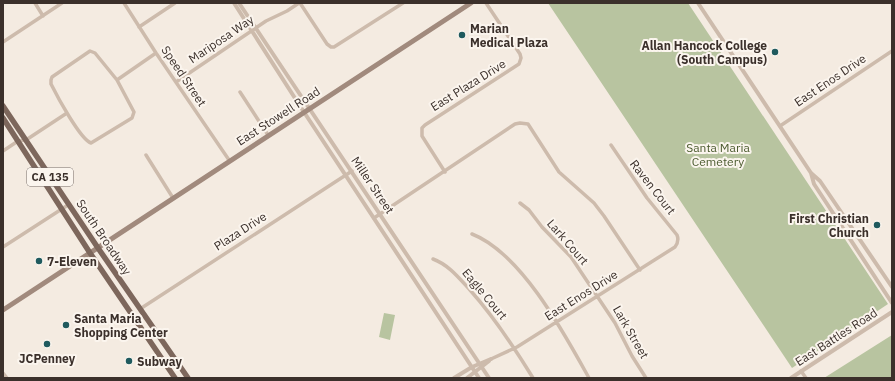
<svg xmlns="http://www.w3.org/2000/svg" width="895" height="381" viewBox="0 0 895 381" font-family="'IBM Plex Sans',sans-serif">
<rect width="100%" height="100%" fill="#f4ebe1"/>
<path fill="#b8c4a0" d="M548,3H688L888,304L792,368Z
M384,313L395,315L390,340L379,337Z
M892,335V378H824Z"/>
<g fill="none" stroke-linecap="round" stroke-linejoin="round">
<path stroke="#cdbbac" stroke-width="3.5" d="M35,3L43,16
M124,3L156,53L229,160
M300,3L327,44L331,47H334L403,3
M139,27L175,3
M3,42L62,3
M90,51L95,53L117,80L134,112L132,118L91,143C80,139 57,96 51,84V80L52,77Z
M117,80L156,53
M176,82L266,21L287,11L299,3
M240,92L268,135
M780,126L892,51
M3,151L18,141L26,140L67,113
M146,155L173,198
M445,172L422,136V128L425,125L519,64L521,58L520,54L486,3
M520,203L529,210L542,227L571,257L615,323L632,356L646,378
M374,218L515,124L520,123L528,124L559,172L594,203L604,216L640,270
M472,234C521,253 564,333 589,378
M3,247L68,205
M433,259C449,265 459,278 470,290C494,317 514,347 533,378
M140,309L352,171
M491,359L517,347L675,247C678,243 679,240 677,235L647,198L611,145
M801,371L806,378
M3,373L7,378"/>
<path stroke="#cdbbac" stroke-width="4" d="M234,3L300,106L479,378
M239,3L489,378
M698,3L811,173L820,181L892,287
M811,173L814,184L892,303
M454,378L472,367L491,359
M467,378L489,361
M791,378L892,312"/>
<path stroke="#a18a7d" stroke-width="5" d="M3,310L471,3"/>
<path stroke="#7d675c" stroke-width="5.5" d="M3,106L98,248L188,378
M3,118L90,253L175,378"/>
</g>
<g fill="#1f5a5e" stroke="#fbf5ee" stroke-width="1.5">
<circle cx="462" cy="35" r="4"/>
<circle cx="775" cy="52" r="4"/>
<circle cx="877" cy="225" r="4"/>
<circle cx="39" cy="261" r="4"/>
<circle cx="66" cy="325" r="4"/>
<circle cx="47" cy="344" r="4"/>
<circle cx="129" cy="361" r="4"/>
</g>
<g text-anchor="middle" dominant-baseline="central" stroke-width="4" stroke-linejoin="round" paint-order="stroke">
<rect fill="#fbf5ee" stroke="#756b66" stroke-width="1" x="27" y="168" width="46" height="18" rx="3"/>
<g font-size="11" font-weight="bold" fill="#3b302b">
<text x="50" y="177">CA 135</text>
</g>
<g font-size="12" font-weight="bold" fill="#3b302b" stroke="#fbf5ee" text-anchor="start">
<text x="470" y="28">Marian<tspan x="470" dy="14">Medical Plaza</tspan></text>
<text x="767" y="45" text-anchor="end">Allan Hancock College<tspan x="767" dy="14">(South Campus)</tspan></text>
<text x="869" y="218" text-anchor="end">First Christian<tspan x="869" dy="14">Church</tspan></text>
<text x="47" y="261">7-Eleven</text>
<text x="74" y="318">Santa Maria<tspan x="74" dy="14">Shopping Center</tspan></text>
<text x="47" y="358" text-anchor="middle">JCPenney</text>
<text x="137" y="361">Subway</text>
</g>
<g font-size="12" fill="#3b302b" stroke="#fbf5ee">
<text transform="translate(221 39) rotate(-34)">Mariposa Way</text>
<text transform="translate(184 76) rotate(56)">Speed Street</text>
<text transform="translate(830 80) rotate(-34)">East Enos Drive</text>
<text transform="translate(468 85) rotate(-32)">East Plaza Drive</text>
<text transform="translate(278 116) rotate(-33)">East Stowell Road</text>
<text transform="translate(373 185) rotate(56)">Miller Street</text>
<text transform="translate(653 187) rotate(52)">Raven Court</text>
<text transform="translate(240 231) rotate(-33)">Plaza Drive</text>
<text transform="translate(104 237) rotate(56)">South Broadway</text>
<text transform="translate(568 242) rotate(49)">Lark Court</text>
<text transform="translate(485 294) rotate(50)">Eagle Court</text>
<text transform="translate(581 295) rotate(-32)">East Enos Drive</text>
<text transform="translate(631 332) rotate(60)">Lark Street</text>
<text transform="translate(836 337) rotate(-33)">East Battles Road</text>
</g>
<g font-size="12" fill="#4a5a2e" stroke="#fbf5ee">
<text x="718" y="147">Santa Maria<tspan x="718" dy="14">Cemetery</tspan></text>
</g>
</g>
<rect width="895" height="381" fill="none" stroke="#3b302b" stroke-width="8"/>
</svg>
